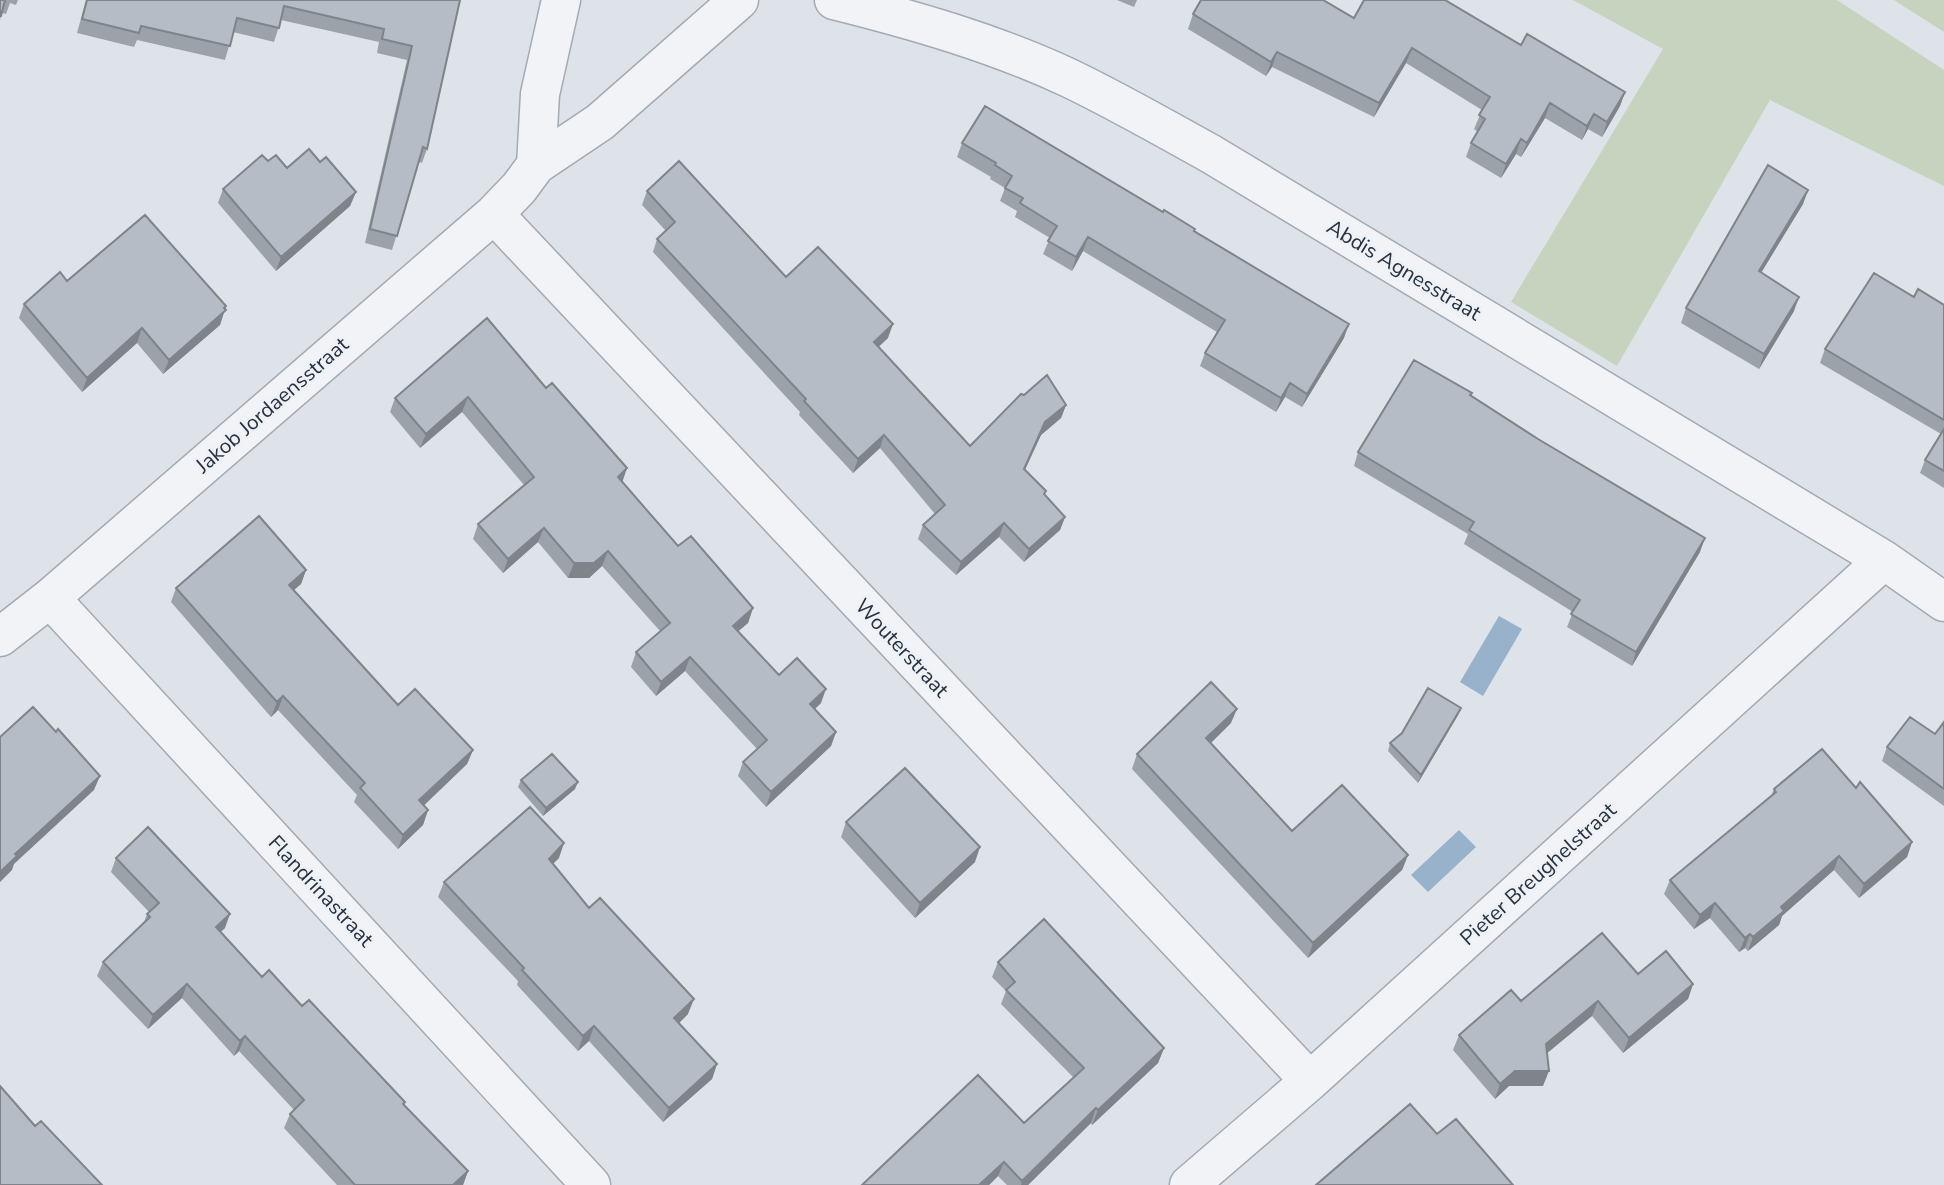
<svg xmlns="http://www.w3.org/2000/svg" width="1944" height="1185" viewBox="0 0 1944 1185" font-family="'Nunito Sans',sans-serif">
<rect width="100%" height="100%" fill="#dee3e9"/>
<path fill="#c5d3bf" d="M1573,0H1837L1944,70V186L1770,100L1617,366L1511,302L1663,49Z
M1894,0H1944V32Z"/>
<path fill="#97b2ca" d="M1499,616L1522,629L1483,696L1460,682Z
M1459,830L1476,847L1428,892L1411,875Z"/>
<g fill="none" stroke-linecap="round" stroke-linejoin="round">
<g stroke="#a3aab3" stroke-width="41">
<path id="minor" d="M834,0C914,20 994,43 1069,78C1117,101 1164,128 1211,154L1884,560L1944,602
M536,165L540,94L561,0
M494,214L1310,1081
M50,598L591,1185
M0,637L50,598L494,214L519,188L536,165L600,122L739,0
M1189,1185L1310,1081L1884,560"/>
</g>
<use href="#minor" stroke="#f1f3f7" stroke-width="38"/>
</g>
<path fill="#9ca2aa" d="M0,0H18L16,5L10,3L6,14L2,13L0,20Z
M86,0H460L427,149L422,163L419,162L392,250L365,243L407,60L377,53L379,42L281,20L274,42L233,32L225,60L137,40L134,47L77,33Z
M1117,0H1137L1134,7Z
M1193,14L1354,18L1521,45L1625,92L1620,106L1602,137L1588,129L1582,140L1545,118L1521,157L1516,154L1501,178L1466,157L1471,143L1478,132L1474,129L1482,110L1406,63L1374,117L1272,67L1266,76L1188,29Z
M962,143L1195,231L1344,338L1302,407L1285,397L1276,412L1200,366L1205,353L1217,332L1083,251L1072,271L1043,254L1050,238L1015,217L1017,211L1000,201L1005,188L990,179L991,177L957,157Z
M268,161L287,168L320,162L356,192L350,206L276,271L218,203L223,189Z
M1808,190L1803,204L1761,273L1794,311L1759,369L1681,323L1686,308Z
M647,191L786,277L888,338L878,347L970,446L1024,395L1066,405L1061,418L1041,435L1025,470L1045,495L1065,517L1060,530L1024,562L999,537L956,575L918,539L923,525L935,514L880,448L853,473L799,415L800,412L653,252L657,239L666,231L642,205Z
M67,281L226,306L220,325L163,374L137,343L82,392L19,318L24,304Z
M1914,297L1944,305V488L1920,473L1925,460L1941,434L1820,363L1825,349Z
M487,318L622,482L678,546L753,608L748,623L738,631L779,675L821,703L815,709L836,732L831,746L766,807L738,776L743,762L757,749L685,671L656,696L631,667L636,652L660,631L602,566L589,578H568L538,542L503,573L473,539L478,524L524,485L462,412L420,448L390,412L395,398Z
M1472,393L1471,396L1700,552L1632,666L1567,627L1573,612L1464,544L1468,534L1354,466L1358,452Z
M306,570L301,584L294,590L398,705L473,750L467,764L424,805L428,810L423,825L398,849L354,802L357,795L278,710L271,717L171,602L176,588Z
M1458,715L1418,783L1388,751L1390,743Z
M1944,722V806L1882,761L1887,747L1935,734Z
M1231,723L1210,743L1292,831L1408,855L1402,870L1308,958L1132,769L1137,754Z
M521,780L575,789L543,816L518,787Z
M1856,788L1912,842L1907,857L1859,898L1834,870L1782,916L1779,925L1748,951L1745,948L1739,952L1710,918L1694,929L1664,894L1670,880L1771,796L1774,789Z
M846,822L975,862L915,918L841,837Z
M116,858L225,928L220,932L262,977L302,1006L405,1102L404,1105L468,1171L463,1185H337L284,1128L290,1114L294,1110L239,1051L234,1056L182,998L148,1029L97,976L103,962L144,922L147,914L149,912L111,872Z
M559,858L553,864L589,908L688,1014L679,1023L717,1064L712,1079L663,1122L589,1041L578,1051L517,985L518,981L438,897L444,882Z
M998,962L1164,1048L1158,1063L1092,1125L1091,1123L1028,1185H1007L998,1176L989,1185L1024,1123L1074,1078L1001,1004L1006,991L992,977Z
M1638,974L1693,984L1688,999L1623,1053L1592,1016L1547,1053L1543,1086H1509L1495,1099L1453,1050L1459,1035L1521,1001Z"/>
<path fill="#7f848b" d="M1412,48L1406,63L1374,117L1379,103Z
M1277,52L1272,67L1266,76L1271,62Z
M1625,92L1620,106L1602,137L1607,122Z
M1550,103L1545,118L1521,157L1527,143Z
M1594,114L1588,129L1582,140L1587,126Z
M1521,139L1516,154L1501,178L1506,164Z
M1808,190L1803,204L1753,286L1759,271Z
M356,192L350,206L276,271L281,257Z
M1088,237L1083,251L1072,271L1076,257Z
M1799,297L1794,311L1759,369L1764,354Z
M226,306L220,325L163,374L169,360Z
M893,324L888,338L869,356L874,342Z
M1349,324L1344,338L1302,407L1307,394Z
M142,328L137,343L82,392L87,378Z
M1290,383L1285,397L1276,412L1281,398Z
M468,397L462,412L420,448L426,434Z
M1066,405L1061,418L1041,435L1019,482L1024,469L1045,422Z
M884,435L880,448L853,473L858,459Z
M627,468L622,483L618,477Z
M1065,517L1060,530L1024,562L1029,549Z
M1004,523L999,537L956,575L961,562Z
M544,528L538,542L503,573L508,559Z
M1705,538L1700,552L1632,666L1636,652Z
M608,551L602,566L589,578H568L574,563Z
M306,570L301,584L283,599L289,585Z
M753,608L748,623L728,640L733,626Z
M690,657L685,671L656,696L661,682Z
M826,689L821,703L805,718L810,704Z
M283,696L278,710L271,717L277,702Z
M1461,708L1458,715L1418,783L1421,775Z
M1237,709L1231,723L1201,753L1206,738Z
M836,732L831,746L766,807L771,792Z
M473,750L467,764L414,815L419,800Z
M100,776L94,790L14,864L12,870L0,882V872L15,854Z
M578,782L575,789L543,816L546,808Z
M428,810L423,825L398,849L403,835Z
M1912,842L1907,857L1859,898L1864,884Z
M564,843L559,858L543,873L549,859Z
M980,847L975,862L915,918L920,903Z
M1408,855L1402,870L1308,958L1313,943Z
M1839,856L1834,870L1782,916L1779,925L1748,951L1753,937L1781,907Z
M1715,903L1710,918L1694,929L1700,915Z
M230,914L225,928L210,942L216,927Z
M1750,934L1745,948L1739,952L1745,938Z
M187,984L182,998L148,1029L153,1015Z
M1693,984L1688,999L1623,1053L1629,1038Z
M694,999L688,1014L669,1033L674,1018Z
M1598,1001L1592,1016L1540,1059L1546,1044Z
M594,1026L589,1041L578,1051L583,1036Z
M245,1036L239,1051L234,1056L240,1041Z
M1164,1048L1158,1063L1092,1125L1098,1110Z
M717,1064L712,1079L663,1122L669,1108Z
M1515,1071H1549L1543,1086H1509L1495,1099L1500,1084Z
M1096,1108L1091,1123L1028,1185H1021L1022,1181Z
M1004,1162L998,1176L989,1185H979Z
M468,1171L463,1185H453Z"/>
<path fill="#b5bcc6" stroke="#7f848b" stroke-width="2" d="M0,0H5L1,16H0Z
M87,0H460L427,149L423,147L397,236L370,229L412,46L382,39L384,29L284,6L279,28L237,18L230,46L141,26L139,33L82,19Z
M1201,0H1323L1354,18L1364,0H1445L1521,45L1527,34L1625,92L1607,122L1594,114L1587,126L1550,103L1527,143L1521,139L1506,164L1471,143L1485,119L1479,115L1490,97L1412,48L1379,103L1277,52L1271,62L1193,14Z
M985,106L1163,212L1164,210L1195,229L1194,231L1349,324L1307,394L1290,383L1281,398L1205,353L1225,320L1088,237L1076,257L1048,241L1057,226L1020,203L1023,198L1005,188L1012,176L995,165L996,163L962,143Z
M309,149L320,162L326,157L356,192L281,257L223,189L262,155L268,161L276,155L287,168Z
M679,161L786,277L818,247L893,324L874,342L970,446L1021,394L1024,395L1047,375L1066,405L1045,422L1024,469L1046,491L1044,494L1065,517L1029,549L1004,523L961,562L923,525L945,505L884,435L858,459L804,401L806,399L657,239L675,222L647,191Z
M1768,165L1808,190L1759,271L1799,297L1764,354L1686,308Z
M145,215L226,306L224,308L226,310L169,360L142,328L87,378L24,304L60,272L67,281Z
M1874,273L1914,297L1918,289L1944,305V420L1825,349Z
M487,318L546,388L552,383L627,468L618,477L678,546L691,536L753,608L733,626L779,675L797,658L826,689L810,704L836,732L771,792L743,762L767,740L690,657L661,682L636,652L670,623L608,551L594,563H574L544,528L508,559L478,524L534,477L468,397L426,434L395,398Z
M1414,360L1472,393L1470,395L1538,439L1705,538L1636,652L1571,614L1580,600L1469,530L1474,522L1358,452Z
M1944,429V471L1925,460Z
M259,516L306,570L289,585L398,705L415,689L473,750L419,800L428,810L403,835L360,788L365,783L283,696L277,702L176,588Z
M1211,682L1237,709L1206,738L1292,831L1342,785L1408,855L1313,943L1137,754Z
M1428,688L1461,708L1421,775L1390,743L1402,733Z
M33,707L56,732L58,729L100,776L15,854L17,856L0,872V737Z
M1910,717L1935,734L1944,722V789L1887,747Z
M1822,749L1856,788L1860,782L1912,842L1864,884L1839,856L1781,907L1784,911L1753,937L1750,934L1745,938L1715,903L1700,915L1670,880L1776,792L1774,789Z
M552,754L578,782L546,808L521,780Z
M905,768L980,847L920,903L846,822Z
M530,807L564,843L549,859L589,908L600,898L694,999L674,1018L717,1064L669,1108L594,1026L583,1036L522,970L524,968L444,882Z
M148,827L230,914L216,927L262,977L269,970L302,1006L309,1000L405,1102L403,1104L468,1171L453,1185H355L290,1114L304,1100L245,1036L240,1041L187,984L153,1015L103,962L150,917L147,914L159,903L116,858Z
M1044,919L1164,1048L1098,1110L1096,1108L1022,1181L1004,1162L979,1185H862L978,1075L1024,1123L1084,1068L1006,990L1015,982L998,962Z
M1602,933L1638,974L1666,951L1693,984L1629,1038L1598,1001L1546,1044L1549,1071H1515L1500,1084L1459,1035L1511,990L1521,1001Z
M0,1086L35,1126L41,1121L102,1185H0Z
M1410,1104L1437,1134L1456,1119L1513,1185H1316Z"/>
<g text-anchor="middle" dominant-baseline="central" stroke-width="6" stroke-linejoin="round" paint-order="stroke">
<g font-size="21" fill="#273140" stroke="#eef2f6">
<text transform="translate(1404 270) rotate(31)">Abdis Agnesstraat</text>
<text transform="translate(272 405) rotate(-41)">Jakob Jordaensstraat</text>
<text transform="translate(902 648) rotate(47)">Wouterstraat</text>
<text transform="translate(1538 874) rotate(-42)">Pieter Breughelstraat</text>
<text transform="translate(321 891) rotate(47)">Flandrinastraat</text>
</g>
</g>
</svg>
